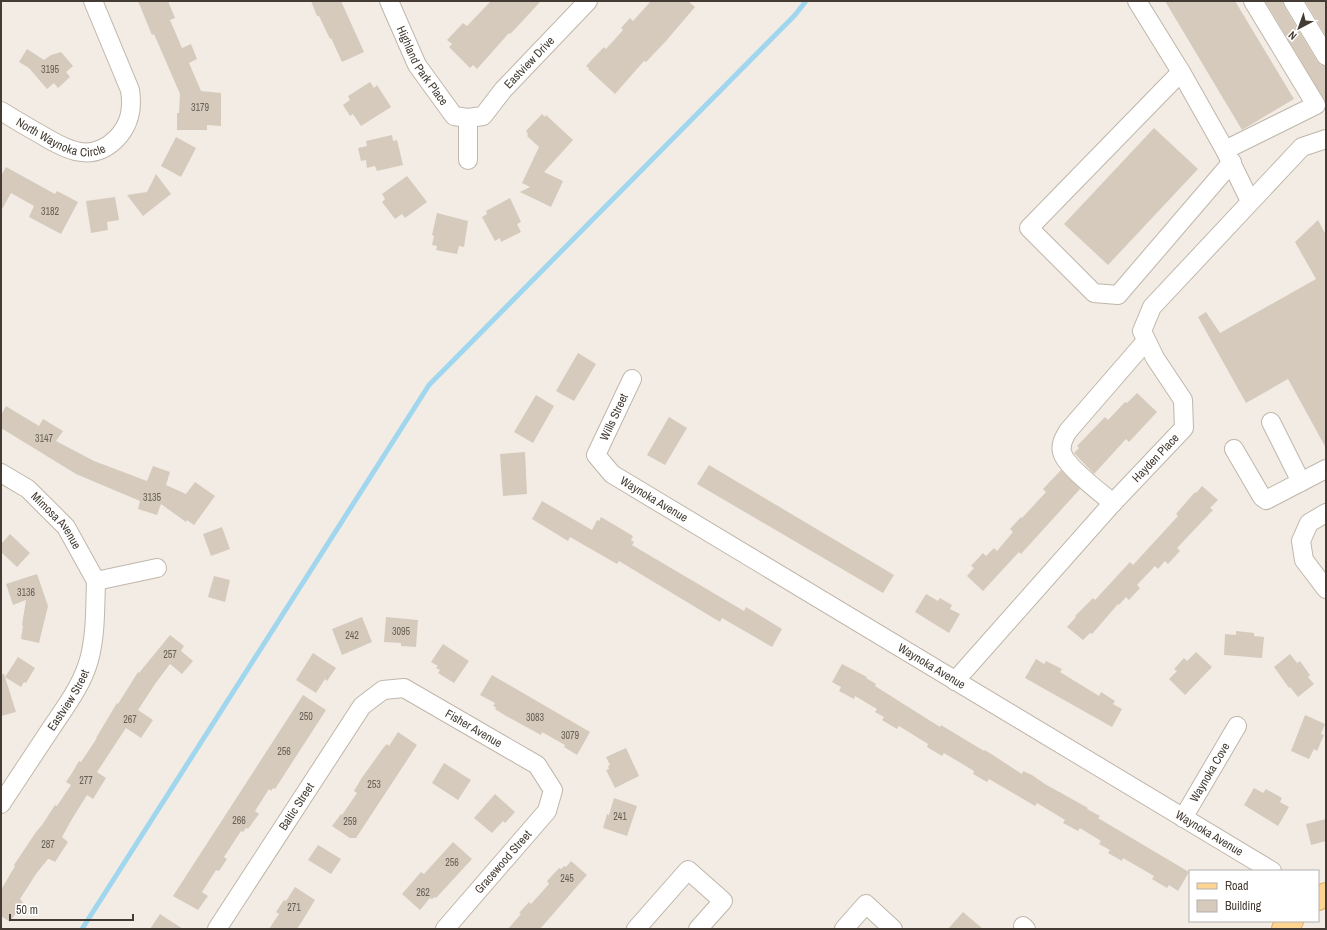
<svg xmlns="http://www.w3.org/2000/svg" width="1327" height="930" viewBox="0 0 1327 930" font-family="'Archivo Narrow',sans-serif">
<rect width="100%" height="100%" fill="#f2ece4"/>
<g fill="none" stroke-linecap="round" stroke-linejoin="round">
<path stroke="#a0d7ef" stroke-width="5" d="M82,929L429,385L795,15L806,1"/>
</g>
<path fill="#d6cabd" d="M138,1H168L175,18L170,20L182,48L191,44L197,59L189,63L201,91L221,93V126L207,125V130H177V113H179L180,94L154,34L152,35Z
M311,1H341L364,52L342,62L331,38L330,39L319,16H317Z
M491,1H541L516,28L510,34L509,33L477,69L473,65L470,68L449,47L452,44L447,40L463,23L467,26Z
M651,1H688L695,7L666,41L646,62L644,61L615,94L588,69L589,68L586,66L604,47L606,49L623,30L621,28L630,18L633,21Z
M1165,1H1235L1294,99L1242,130Z
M1265,1H1283L1284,6L1317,61L1321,65L1326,66V103Z
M1305,1H1326V36Z
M27,49L44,60L51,55L61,52L73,66L66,72L70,77L58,88L54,83L47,89L29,68L19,62Z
M370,82L374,88L377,85L391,107L361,126L353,114L350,116L343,105L350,100L348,96Z
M542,114L545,117L546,115L573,140L544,172L563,181L551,207L520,192L530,187L522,183L539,147L527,136L528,134L526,131Z
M1154,128L1198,169L1108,265L1064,224Z
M392,135L393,141L397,140L403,165L377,171L375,166L367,168L366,160L361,161L358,148L367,146L366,141Z
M176,137L196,148L181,177L161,166Z
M6,167L55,194L57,191L78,202L61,234L29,217L34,206L11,193L1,211V176Z
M156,174L171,194L143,216L127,195L147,192Z
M407,176L427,202L405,218L402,214L395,219L382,202L385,199L382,194Z
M115,197L119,220L107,222L108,230L91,233L86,201Z
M510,198L521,222L517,224L521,232L501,242L500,238L495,241L482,217L487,214L486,211Z
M437,213L468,221L464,247L459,246L457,254L436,250L437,246L432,245L434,236L432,235Z
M1318,220L1326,235V448L1288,379L1246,403L1198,317L1206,312L1220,333L1316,279L1295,242Z
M578,353L596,364L574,401L556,391Z
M1137,393L1157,412L1129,442L1126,439L1094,474L1074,453L1079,448L1077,446L1105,417L1108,420L1125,402L1127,403Z
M536,395L554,406L533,443L514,432Z
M6,406L39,426L43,419L63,431L56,441L94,461L147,481L153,466L170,472L166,485L186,494L195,482L215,496L194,525L187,520L186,522L161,504L157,515L138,509L140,501L76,474L1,428V415Z
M669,417L687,428L665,465L647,455Z
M525,452L527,494L503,496L500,454Z
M709,465L894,575L883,593L697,484Z
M1061,470L1080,489L1021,554L1019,552L983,591L967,576L974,568L971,566L983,553L986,556L994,548L997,551L1013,532L1010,529L1021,517L1022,518L1046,492L1043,489Z
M1202,486L1218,500L1210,508L1213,510L1177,548L1180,551L1168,564L1165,561L1158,569L1155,566L1137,585L1140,588L1129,600L1126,597L1119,605L1118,604L1092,634L1090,633L1083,640L1067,627L1076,617L1075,616L1093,598L1095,600L1130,562L1133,565L1178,516L1176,514L1195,492L1196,493Z
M542,501L592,530L597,520L599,521L601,517L633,536L631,540L634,542L632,545L744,611L746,607L782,629L772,647L722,618L720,622L619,561L617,564L570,537L568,541L532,519Z
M222,527L230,549L211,556L203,534Z
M10,534L30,553L17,567L1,552V544Z
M37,574L48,606L39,643L21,639L23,626L22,625L26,600L13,605L6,584Z
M214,576L230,580L225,602L208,597Z
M926,594L938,601L940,598L952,605L950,609L960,614L949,633L915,612Z
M362,617L372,642L342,655L332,629Z
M386,617L418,620L416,647L401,646V643L384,642Z
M1236,631L1254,633V636L1264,637L1262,658L1224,655L1225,634L1236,635Z
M170,635L184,646L181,651L193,661L182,674L170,664L155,684L138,710L153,720L141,738L126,728L118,740L97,772L106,778L93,799L87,795L72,819L62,837L68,842L55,862L49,859H48L36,874L20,899L23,902L10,922L1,916V890L15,866L14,865L36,832L42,825L55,805L57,806L71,785L66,782L72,773L79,761L81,762L97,738H96L117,703L118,704L138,672L139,673Z
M443,644L469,661L454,683L438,673L440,670L436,668L438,666L431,662Z
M1196,652L1212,667L1185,695L1169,679L1177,671L1174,669L1184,658L1187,661Z
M313,653L336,668L327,681L325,679L316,693L296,680Z
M1290,654L1297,663L1300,661L1310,675L1308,677L1314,684L1298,697L1290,687L1289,688L1274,667Z
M18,657L35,668L26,683L24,682L21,687L5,677L16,712L1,716V674H4L5,677Z
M1036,659L1044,664L1046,661L1062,669L1060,672L1099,696L1101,692L1115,701L1113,704L1122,709L1112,727L1025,678Z
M842,664L867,677L866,678L876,684L875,686L940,727L941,725L984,751L985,750L1022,774L1023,771L1032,775L1045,784L1088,808L1087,809L1100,816L1098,818L1189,872L1178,891L1169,885L1167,888L1152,879L1154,876L1123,858L1122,861L1108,853L1110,850L1099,844L1101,841L1080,828L1078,831L1063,823L1065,820L1037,803L1035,806L989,779L987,782L973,774L974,771L944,753L942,756L927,747L928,744L899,726L897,729L882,720L884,717L875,712L877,709L855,696L854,699L839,691L841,687L832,682Z
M492,675L590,732L577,755L564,747L565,745L542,732L541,735L506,716L495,709L496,707L493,706L495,703L480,695Z
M303,695L326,710L275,789L273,788L271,791L269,789L255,811L259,814L248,829L246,828L243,832L241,831L224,857L227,859L219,871L216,870L202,892L208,896L198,910L173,896Z
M1305,715L1325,724L1321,734L1324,735L1317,751L1314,749L1309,759L1291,751Z
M398,732L417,745L356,838H350L332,826L341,814L342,815L357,793L354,791L361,779L384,747L387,744L389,746Z
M626,748L639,776L615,788L606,770L609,769L608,766L610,765L606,757Z
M444,763L471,780L458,800L432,783Z
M1254,788L1263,793L1266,789L1282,798L1280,802L1289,807L1278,826L1244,805Z
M495,794L515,812L505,823L503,821L492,833L474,818Z
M614,798L637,806L627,836L603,828L607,814L609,815Z
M1326,819V841L1311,845L1306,824Z
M453,842L472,859L436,898L435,897L432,899L430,898L420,910L402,894L421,872L424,874Z
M318,845L341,859L331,874L308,860Z
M571,861L587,875L540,929H508L521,914L519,913L529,902L531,904L549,884L547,881L559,868L561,869L564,866L566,867Z
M295,887L315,900L304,918L297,929H269L279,914L276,912L284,900L286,901Z
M963,912L983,929H948Z
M160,914L166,918L183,929H150Z"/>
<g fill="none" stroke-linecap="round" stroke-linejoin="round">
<g stroke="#c0b6aa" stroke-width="20">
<g id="minor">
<path id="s1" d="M389,1L417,65L454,116L468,118L483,116L503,90L588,1"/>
<path d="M1137,1L1181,72L1225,150L1250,201"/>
<path d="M1293,1L1326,56"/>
<path d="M1181,72L1029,228L1094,293L1118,295L1232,162"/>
<path id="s2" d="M1,111C14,119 27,127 40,134C66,150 92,164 117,138C130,124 133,109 130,90L93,1"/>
<path d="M468,118V160"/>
<path d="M1225,150L1316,105L1253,1"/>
<path id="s3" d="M632,379L596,455L612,474L1272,871"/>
<path d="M1271,422L1301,482"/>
<path d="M1234,449L1262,497L1266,500L1326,469"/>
<path id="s4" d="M1,473L28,489L66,527L96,581"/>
<path d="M1113,503C1101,493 1065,466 1062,452C1060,444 1064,438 1068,431L1146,341"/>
<path d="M1326,513L1309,523L1301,541L1304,560L1326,589"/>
<path d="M96,581L157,568"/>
<path id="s5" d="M955,681L1110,506L1184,428L1183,400L1155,358L1142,331L1152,307L1302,147L1326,139"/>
<path id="s6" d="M1,804C18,778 35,753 52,727C66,706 82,685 89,660C96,634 95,608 96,581"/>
<path id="s7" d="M1183,818L1237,726"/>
<path d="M1023,926L1026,929"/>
<path id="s8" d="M217,929L362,706L383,690L404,688L537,765L553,790L547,811L445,929"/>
<path d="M636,929L688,870L723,901L698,929"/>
<path d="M844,929L866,904L893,929"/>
</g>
</g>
<g stroke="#e2ae62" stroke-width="24">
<path id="major" d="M1318,899L1326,894
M1283,929L1292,921"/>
</g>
<use href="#minor" stroke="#fff" stroke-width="18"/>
<use href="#major" stroke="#fdd492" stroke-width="22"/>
</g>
<g text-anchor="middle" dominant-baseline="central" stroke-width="3" stroke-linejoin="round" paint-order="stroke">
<g font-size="10" fill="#686056">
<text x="50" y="69">3195</text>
<text x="200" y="107">3179</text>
<text x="50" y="211">3182</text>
<text x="44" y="438">3147</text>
<text x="152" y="497">3135</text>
<text x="26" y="592">3136</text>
<text x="401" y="631">3095</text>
<text x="352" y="635">242</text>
<text x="170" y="654">257</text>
<text x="306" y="716">250</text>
<text x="535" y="717">3083</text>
<text x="130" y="719">267</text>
<text x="570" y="735">3079</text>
<text x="284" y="751">256</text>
<text x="86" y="780">277</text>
<text x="374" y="784">253</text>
<text x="620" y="816">241</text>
<text x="239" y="820">266</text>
<text x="350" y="821">259</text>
<text x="48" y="844">287</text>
<text x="452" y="862">256</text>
<text x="567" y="878">245</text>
<text x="423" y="892">262</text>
<text x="294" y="907">271</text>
</g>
<g font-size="12" fill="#443c34" stroke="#fff">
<text stroke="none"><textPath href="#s1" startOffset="233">Eastview Drive</textPath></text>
<text stroke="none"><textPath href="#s1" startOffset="73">Highland Park Place</textPath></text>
<text stroke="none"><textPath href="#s2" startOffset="67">North Waynoka Circle</textPath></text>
<text transform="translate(614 417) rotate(-65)">Wills Street</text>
<text stroke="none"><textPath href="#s5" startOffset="300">Hayden Place</textPath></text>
<text stroke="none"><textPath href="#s3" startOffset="158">Waynoka Avenue</textPath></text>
<text stroke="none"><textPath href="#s4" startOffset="74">Mimosa Avenue</textPath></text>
<text stroke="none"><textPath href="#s3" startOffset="482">Waynoka Avenue</textPath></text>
<text stroke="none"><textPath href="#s6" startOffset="124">Eastview Street</textPath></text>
<text stroke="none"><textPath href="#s8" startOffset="394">Fisher Avenue</textPath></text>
<text stroke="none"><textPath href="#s7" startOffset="53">Waynoka Cove</textPath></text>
<text stroke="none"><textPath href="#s8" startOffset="146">Baltic Street</textPath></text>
<text stroke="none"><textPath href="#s3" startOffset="806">Waynoka Avenue</textPath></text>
<text transform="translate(503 862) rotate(-49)">Gracewood Street</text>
</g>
</g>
<rect width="1327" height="930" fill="none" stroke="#443c34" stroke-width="4"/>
<rect x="1189" y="870" width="130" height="52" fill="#ffffff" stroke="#b4b1ae"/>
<rect x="1197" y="883" width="20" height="6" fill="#fdd492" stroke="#b4b1ae"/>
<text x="1225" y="890" font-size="12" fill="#443c34">Road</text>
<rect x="1197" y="900" width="20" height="12" fill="#d6cabd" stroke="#b4b1ae"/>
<text x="1225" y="910" font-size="12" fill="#443c34">Building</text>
<g transform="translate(1299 28) rotate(221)" stroke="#ffffff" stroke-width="3" paint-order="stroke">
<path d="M0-3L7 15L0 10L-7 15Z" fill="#443c34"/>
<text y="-6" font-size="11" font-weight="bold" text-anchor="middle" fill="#443c34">N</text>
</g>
<path d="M10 914v6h123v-6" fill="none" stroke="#443c34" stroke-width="2"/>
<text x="16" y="914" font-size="12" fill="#443c34" stroke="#ffffff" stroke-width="3" paint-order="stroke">50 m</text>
</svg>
